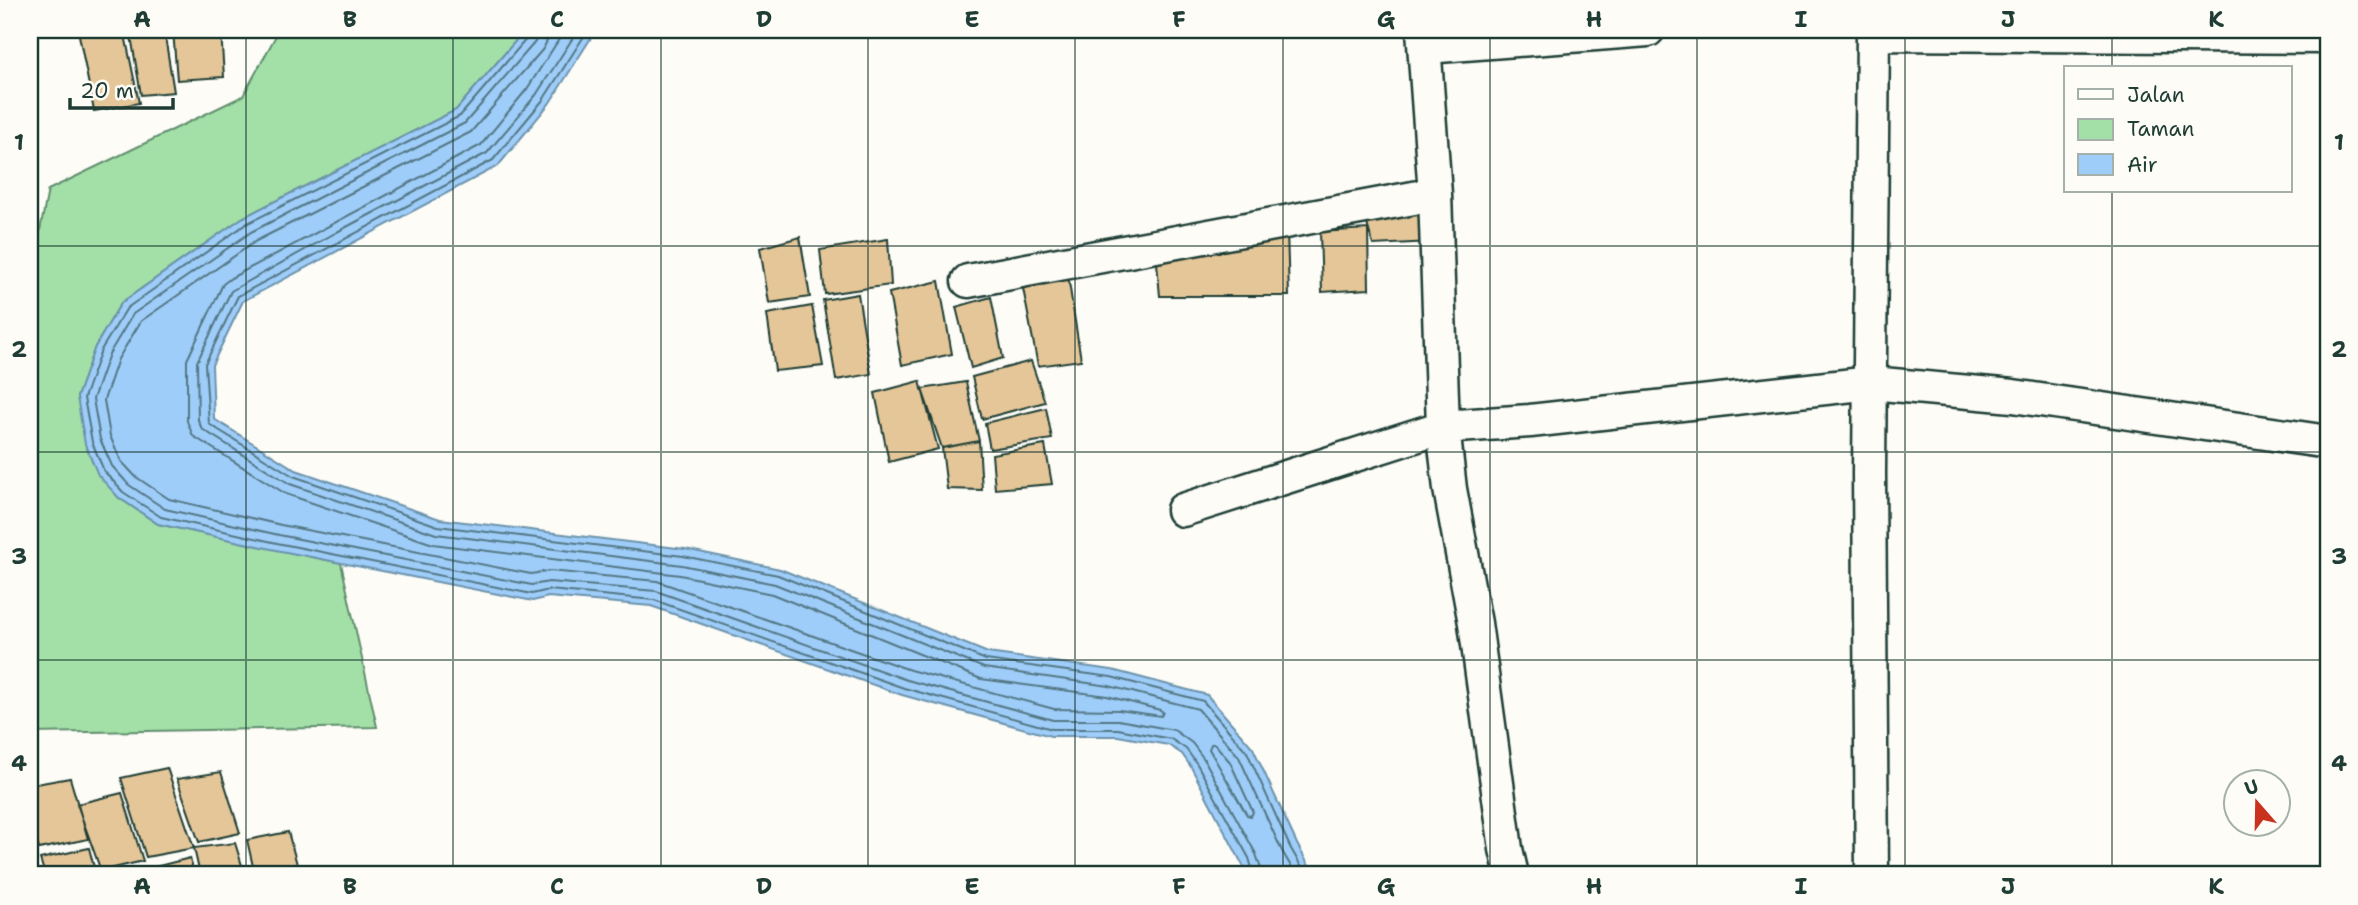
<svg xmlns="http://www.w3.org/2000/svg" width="2358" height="905" viewBox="0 0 2358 905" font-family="'Shantell Sans',sans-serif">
<rect width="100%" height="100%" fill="#fdfcf7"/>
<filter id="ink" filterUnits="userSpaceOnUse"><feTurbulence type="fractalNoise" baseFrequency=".0143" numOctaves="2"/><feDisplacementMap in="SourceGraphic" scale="14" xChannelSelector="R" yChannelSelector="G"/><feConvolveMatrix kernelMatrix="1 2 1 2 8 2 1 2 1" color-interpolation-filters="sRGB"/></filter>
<g filter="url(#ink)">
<path fill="#a3e0a7" stroke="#618e6e" stroke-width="2" d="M279,30H525L456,110L242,218L121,303L95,347L77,397L118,497L158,524L341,563L377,727L30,733V282L48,190L243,96Z"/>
<path fill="#9fcdfa" stroke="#6c93ab" stroke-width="2" d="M525,30H596L549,104L498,166L243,301L212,365L214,419L296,470L440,519L685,549L780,569L988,653L1112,670L1207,695L1253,748L1297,844L1314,875H1248L1191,767L1182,754L1168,745L1118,736H1051L902,695L651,606L548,597L533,601L276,550L158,524L118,497L98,475L85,444L77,397L95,347L121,303L242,218L456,110Z"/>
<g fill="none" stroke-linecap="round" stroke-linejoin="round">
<path stroke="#527783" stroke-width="2" d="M530,30L528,37L460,116L246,224L127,308L101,350L84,398L92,442L104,471L123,492L161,517L277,543L532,594L549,590L654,600L904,688L1052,729H1118L1171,739L1186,749L1197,764L1249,858L1254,875
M538,30L535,42L465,123L251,232L133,314L109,354L93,399L100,439L112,466L129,485L165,509L279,535L532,585L549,582L656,591L907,680L1053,720H1118L1174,730L1192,743L1204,759L1256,854L1263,875
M549,30L548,39L543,49L471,132L256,241L141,321L118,359L104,400L110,436L121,461L136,477L169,499L281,525L531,574L549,571L657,581L910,670L1054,709L1119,710L1161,716L1163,712L1160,710L1107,696L981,679L772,594L680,575L433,544L286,494L193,436L187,421V360L223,284L231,278L481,145L527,89L565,30
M578,30L536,95L487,153L337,232L231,291L197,362L198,420L202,429L290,484L436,534L682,565L775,584L984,668L1109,686L1198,709L1239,757L1282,851L1296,875
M588,30L543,100L493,160L238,296L205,364L209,424L293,476L438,526L683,556L778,575L986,660L1111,677L1203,701L1247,752L1290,847L1306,875
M1211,744H1215L1230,762L1253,812L1251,816L1247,815L1209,749Z"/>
</g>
<path fill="#e5c698" stroke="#1f3d34" stroke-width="2" d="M78,30H124L139,103L94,111Z
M130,30H164L174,92L141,95Z
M173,30H221L224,77L177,80Z
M30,71L36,101L30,103Z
M1430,207L1432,242L1373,245L1364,213Z
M1368,229L1369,289L1322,292L1320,232Z
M1154,230H1287L1289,296H1160Z
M800,237L810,297L769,303L760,248Z
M888,239L891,285L825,294L820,250Z
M1067,269L1081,360L1038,366L1021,278Z
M939,281L952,354L902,365L889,293Z
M858,294L871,374L836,380L823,300Z
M991,297L1003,358L971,368L956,307Z
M812,306L823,366L775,371L767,314Z
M1031,361L1045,402L982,419L972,377Z
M920,381L938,449L889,462L875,393Z
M966,382L979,441L942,448L922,389Z
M1046,408L1052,439L990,449L985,423Z
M979,441L982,490L947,489L942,448Z
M1045,445L1052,484L995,489L992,454Z
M167,768L194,848L146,857L121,778Z
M221,772L240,833L199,842L177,779Z
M70,778L88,839L39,849L30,818V785Z
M122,793L143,861L101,871L77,804Z
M288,832L300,875H255L247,840Z
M235,843L245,875H200L194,848Z
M89,848L96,875H45L40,859Z
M190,858L194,875H144L143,870Z"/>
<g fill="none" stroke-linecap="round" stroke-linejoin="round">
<g stroke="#1f3d34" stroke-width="37">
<path id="street" d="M1423,30L1435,194L1443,427L1450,489L1475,623L1506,849L1512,875
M1873,34L2328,37
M1426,47L1648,30
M968,281L1435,194
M1183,510L1443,427L1530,421L1871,383L2013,396L2328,442
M1872,875L1869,473L1873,30"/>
</g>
<use href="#street" stroke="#fdfcf7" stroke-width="32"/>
</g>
</g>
<path fill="none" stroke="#1f3d34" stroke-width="2" stroke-opacity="0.55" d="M246,30V875M453,30V875M661,30V875M868,30V875M1075,30V875M1283,30V875M1490,30V875M1697,30V875M1905,30V875M2112,30V68M2112,191V875M30,246H2328M30,452H2328M30,660H2328"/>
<rect width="2358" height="905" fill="none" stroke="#fdfcf7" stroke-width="77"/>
<rect x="2064" y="66" width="228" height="126" fill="#fdfcf7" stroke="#a4b0a9" stroke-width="2"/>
<rect x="2078" y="89" width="35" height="10" fill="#fdfcf7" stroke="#a4b0a9" stroke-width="2"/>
<text x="2127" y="102" font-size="21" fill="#1f3d34">Jalan</text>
<rect x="2078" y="119" width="35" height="21" fill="#a3e0a7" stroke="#a4b0a9" stroke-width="2"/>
<text x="2127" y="136" font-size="21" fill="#1f3d34">Taman</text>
<rect x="2078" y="154" width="35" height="21" fill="#9fcdfa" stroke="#a4b0a9" stroke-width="2"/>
<text x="2127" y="172" font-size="21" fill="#1f3d34">Air</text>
<g transform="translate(2257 803) rotate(340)"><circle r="33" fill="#fdfcf7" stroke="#a4b0a9" stroke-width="2"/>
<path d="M0-5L12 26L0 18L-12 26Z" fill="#c8321e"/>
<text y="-10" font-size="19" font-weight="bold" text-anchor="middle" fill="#1f3d34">U</text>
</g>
<path d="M70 98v10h103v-10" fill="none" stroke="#1f3d34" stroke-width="3.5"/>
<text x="80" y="98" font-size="21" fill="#1f3d34" stroke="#fdfcf7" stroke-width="5" paint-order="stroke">20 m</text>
<rect x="38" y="38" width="2282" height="828" fill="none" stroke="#1f3d34" stroke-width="2.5"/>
<g font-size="23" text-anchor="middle" font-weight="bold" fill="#1f3d34">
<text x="142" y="27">A</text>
<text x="350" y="27">B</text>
<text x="557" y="27">C</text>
<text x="764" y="27">D</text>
<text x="972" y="27">E</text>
<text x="1179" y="27">F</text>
<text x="1386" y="27">G</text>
<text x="1594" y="27">H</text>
<text x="1801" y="27">I</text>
<text x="2008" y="27">J</text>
<text x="2216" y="27">K</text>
<text x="19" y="150">1</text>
<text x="2339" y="150">1</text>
<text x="19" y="357">2</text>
<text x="2339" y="357">2</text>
<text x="19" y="564">3</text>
<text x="2339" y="564">3</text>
<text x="19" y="771">4</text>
<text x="2339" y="771">4</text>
<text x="142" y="894">A</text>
<text x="350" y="894">B</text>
<text x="557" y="894">C</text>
<text x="764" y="894">D</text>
<text x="972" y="894">E</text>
<text x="1179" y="894">F</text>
<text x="1386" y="894">G</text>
<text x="1594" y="894">H</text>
<text x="1801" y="894">I</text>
<text x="2008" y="894">J</text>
<text x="2216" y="894">K</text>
</g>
</svg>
